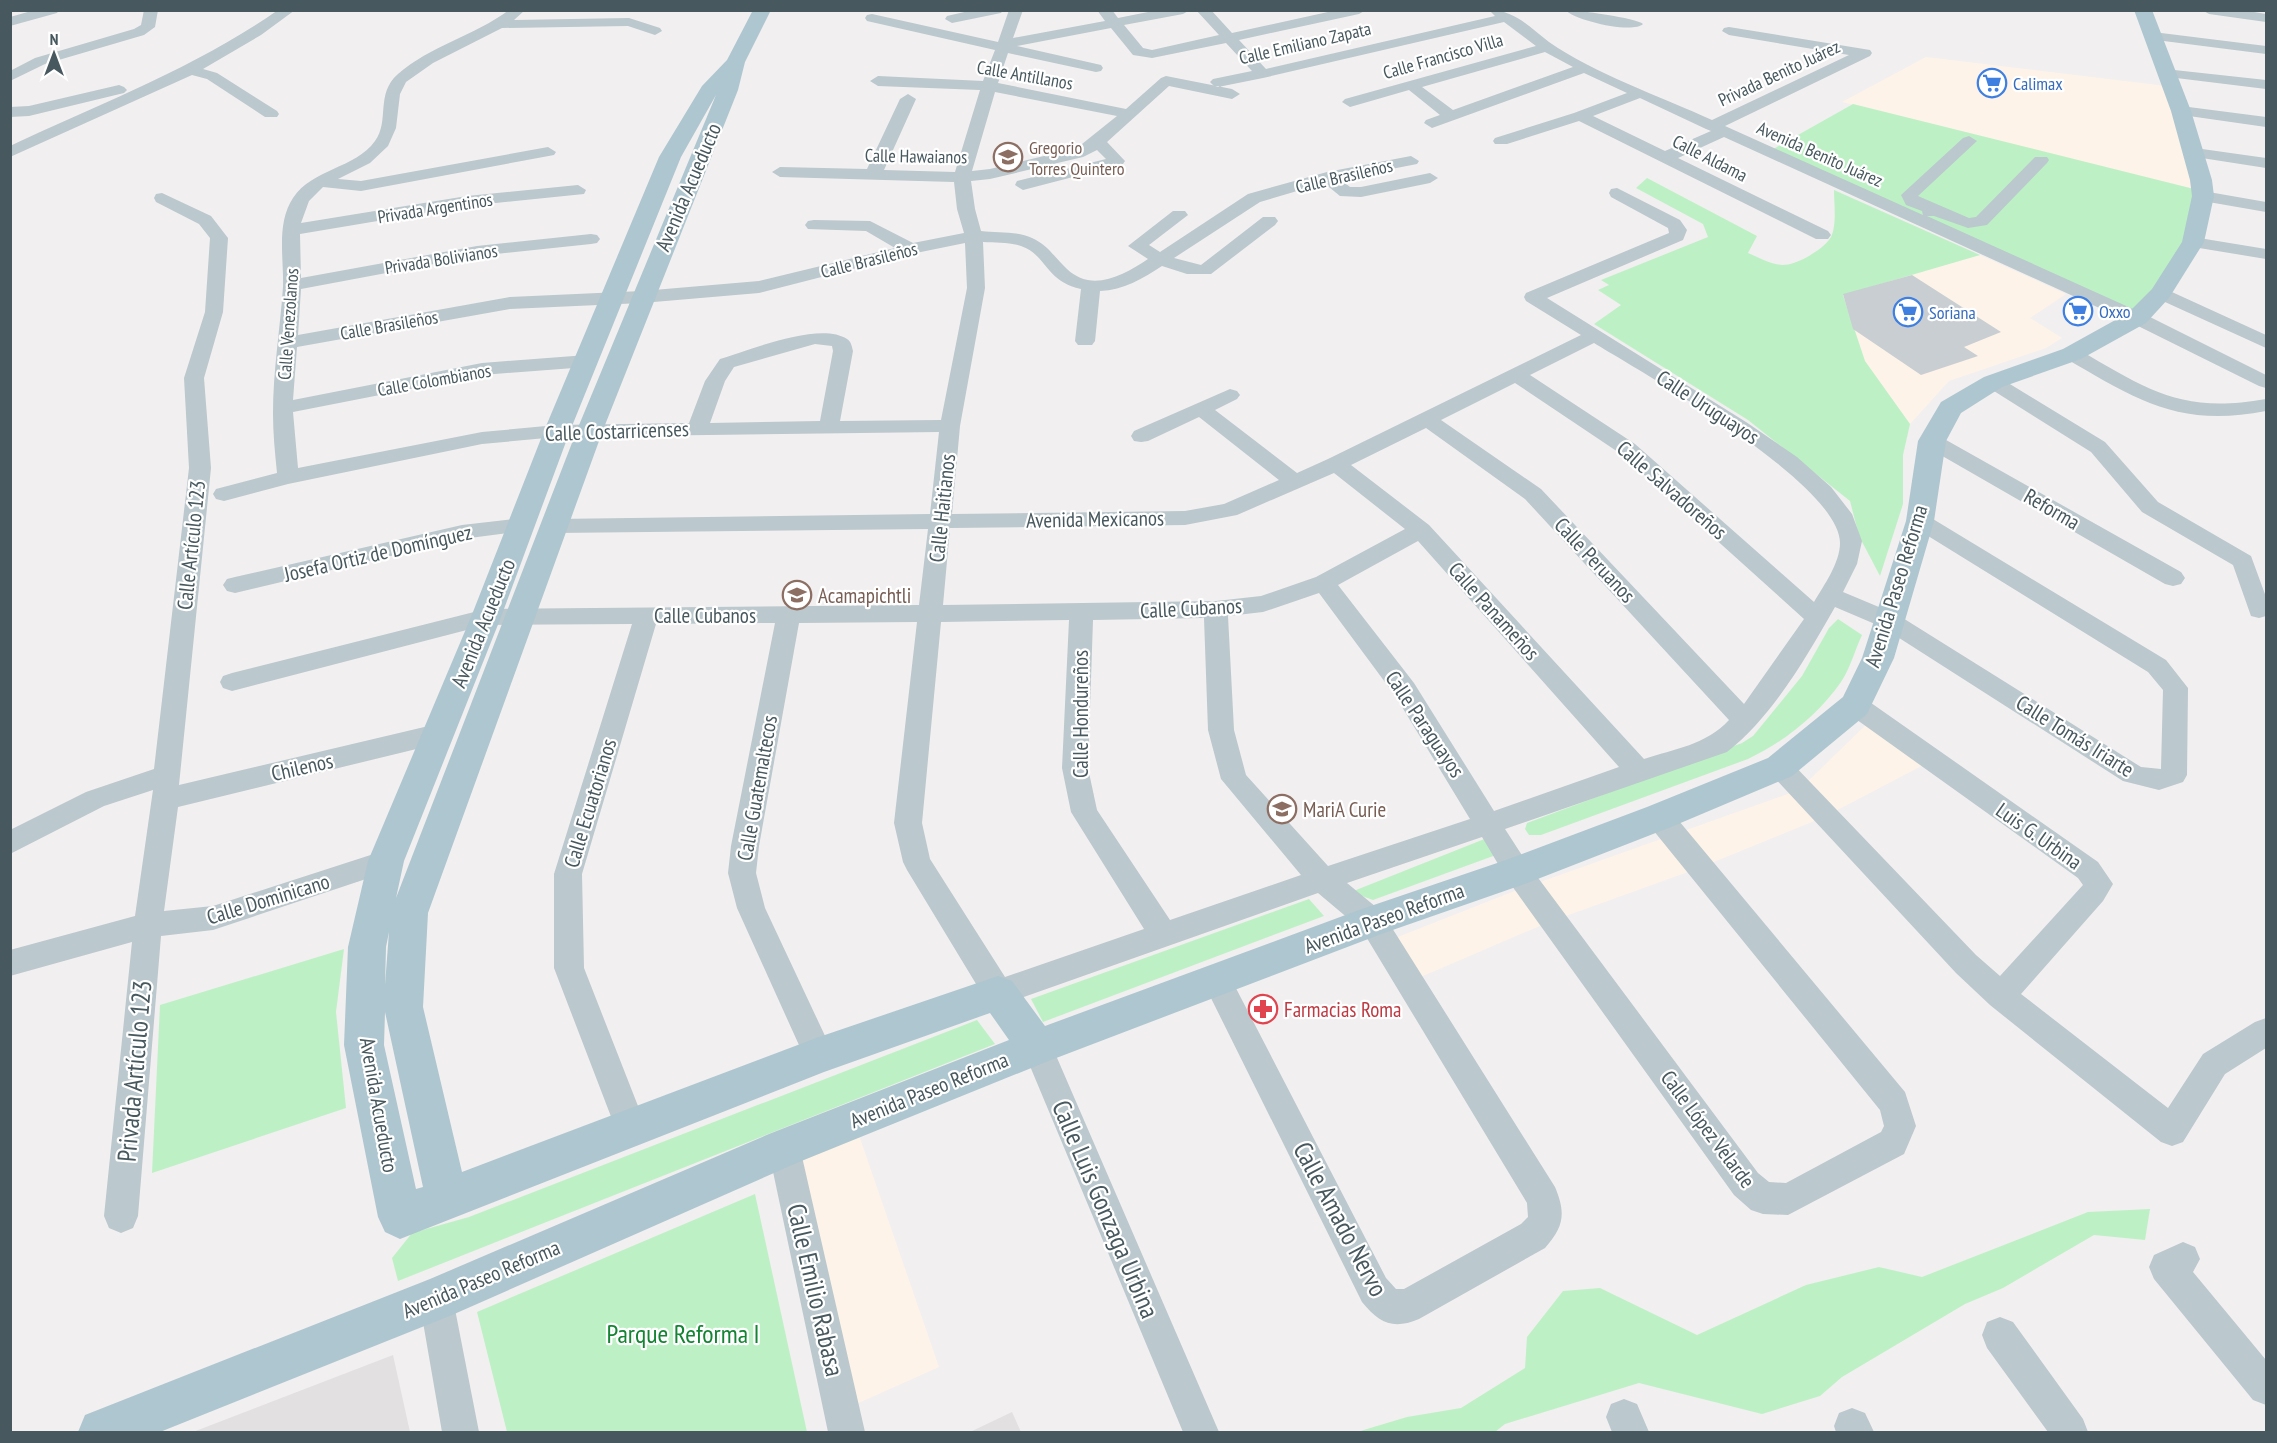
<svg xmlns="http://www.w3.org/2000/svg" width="2277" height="1443" viewBox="0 0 2277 1443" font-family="'PT Sans Narrow',sans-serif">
<rect width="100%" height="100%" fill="#f2eff0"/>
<path fill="#fdf3e9" d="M1926,57L2166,86L2194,189L1842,102Z
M1980,255L2066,294L2030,318L2062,338L2046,348L1949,381L1910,424L1865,362L1843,294Z
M1873,718L1931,761L1824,817L1699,868L1549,922L1402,985L1380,944L1512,892L1799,790Z
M854,1121L939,1367L843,1410L784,1148Z"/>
<path fill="#e3e0e2" d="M393,1355L410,1432H193Z
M1012,1412L1021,1432H970Z"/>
<path fill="#bdf1c5" d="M1853,104L2202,191L2193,242L2137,318L1768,152Z
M1647,178L1757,236L1748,253C1775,265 1782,271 1809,256C1817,251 1826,245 1831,237C1837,224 1834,204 1834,190L1980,255L1843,295L1865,361L1910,424L1903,455V504L1880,576L1859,536L1850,501L1748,420L1594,324L1621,305L1598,290L1609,285L1601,280L1708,237L1703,224L1636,188Z
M1838,619L1862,635C1855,650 1850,669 1841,682C1818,715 1784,742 1748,759L1541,835H1529L1525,829L1527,823L1742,743L1753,736L1802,676L1829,628Z
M1492,836L1496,855L1373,900L1351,892Z
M1309,899L1324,916L1043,1022L1031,999Z
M344,949L336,1012L346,1108L152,1173L160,1005Z
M977,1020L995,1044L398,1281L392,1258L412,1233L469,1217Z
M755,1194L807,1432H507L477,1312Z
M2150,1209L2145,1240L2094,1235L2003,1288L1965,1304L1842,1377L1820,1396L1762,1414L1639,1383L1505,1424L1495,1432H1357L1407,1417L1461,1408L1525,1368L1527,1337L1563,1291L1600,1288L1697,1335L1806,1285L1879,1267L1922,1277L2088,1212Z"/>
<path fill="#c9ced2" d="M1912,275L2001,332L1964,347L1978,356L1921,375L1853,329L1843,294Z"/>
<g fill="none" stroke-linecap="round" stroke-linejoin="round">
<path fill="#bbc8cd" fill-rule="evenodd" d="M35,10H59L57,13L10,26V17Z
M144,10H158L155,27L144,35L45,64L10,81V71L35,58L134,29L141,25Z
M278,10H295L261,35L203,69L217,73L277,111L279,114L277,117H265L207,79L192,75L10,157V146C101,103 195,68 278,10Z
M509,10H525L514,20L629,18L660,28L662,31L655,35L628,26L502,28L433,63L406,82L400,94L396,128L388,146L370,163L338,179L361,181L548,147L556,152L554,155L361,191L323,187L309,201L301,223L467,196L578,185L586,190L584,194L467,206L300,234L301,278L477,246L591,234L597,235L600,239L597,243L591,244L477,256L301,289L298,335L510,297L642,291L759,281L895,248L866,231L808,229L805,225L808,221L814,220L870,221L913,243L964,233L957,209L954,182L780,177L772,172L780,167L867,169L900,99L908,94L916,99L884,170L955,172L980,90L878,86L870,81L878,76L983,81L995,50L867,21L865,18L867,15L872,14L998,42L1009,10H1023L1013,38L1105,21L1097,10H1112L1118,18L1158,10H1190L1183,14L1124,25L1143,48L1152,50L1219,35L1196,10H1211L1232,33L1337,10H1366L1359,14L1239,40L1266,69L1495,16L1489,10C1515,10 1529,27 1549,42C1593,73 1662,97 1712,120L1849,55L1729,35L1722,31L1724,28L1729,27L1870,50L1872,53L1870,56L1725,126L1923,215L1922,211L1906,205L1901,195L1963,138L1969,136L1977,141L1918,196L1969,218L1976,217L2035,157H2047L2049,160L2047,163L1987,225L1968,228L1934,216H1927L2144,314L2266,375V388L2259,386L2130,322L1724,137L1678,158L1828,231L1831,235L1828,239H1816L1579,121L1507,144H1495L1493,141L1495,138L1574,113L1627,93L1584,73L1432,128L1424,123L1426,120L1440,115L1409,90L1350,107L1342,102L1345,99L1536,46L1504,22L1263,78L1218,87L1213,85L1210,82L1213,79L1252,71L1226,43L1152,58L1133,55L1111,28L1017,46L1101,65L1103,68L1101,71L1096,72L1008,53L998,83L1126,109L1161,78L1166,76L1232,89L1240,94L1232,99L1169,86L1107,142L1125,161L1123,164L1023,190L1015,185L1017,181L1106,159L1097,150L1083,157L990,179L971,181L975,209L981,231C997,233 1018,231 1032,238C1048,245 1055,258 1067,269C1092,293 1124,275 1148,259L1128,246L1173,211H1185L1188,215L1149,245L1160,252L1248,194L1327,172L1411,156L1419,161L1417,164L1340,179L1350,187H1361L1430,173L1438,178L1430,183L1361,197L1340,196L1324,183L1260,202L1174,258L1201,265L1263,217H1275L1278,221L1275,225L1211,274H1187L1162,266C1142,279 1124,290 1100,291L1095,341L1092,345H1078L1075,341L1081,289C1045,281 1047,255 1021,246C1010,242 995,243 983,242L985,288L960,426L952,514L1185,511L1224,504L1279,480L1199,417L1148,441L1141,442L1134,441L1131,436L1134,431L1230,389L1237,391L1240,395L1237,399L1215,410L1297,473L1328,459L1581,335L1526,301L1524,297L1526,293L1669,233L1668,228L1611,197L1609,193L1611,189L1617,188L1680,220L1687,230L1683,240L1547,298L1746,422L1797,457L1831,487L1852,514L1862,541L1857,564L1843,592L1898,615L2141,767L2161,769L2163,690L2148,672L1912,526L1909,521L1912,516L1920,514L1928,516L2166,660L2188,688L2187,775L2183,782L2159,790L2123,781L1882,627L1835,607C1807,656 1773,716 1727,752L1505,829L1527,863L1758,1173L1769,1182L1786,1183L1881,1132L1884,1126L1880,1110L1649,825L1645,817L1649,809L1659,806L1669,809L1905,1092L1916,1126L1904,1154L1788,1215L1763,1214L1751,1210L1734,1195L1507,879L1482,837L1347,883L1382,912L1555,1187C1566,1213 1564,1227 1545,1248L1419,1319C1393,1330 1379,1323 1362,1302L1201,978L1206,969L1216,965L1226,969L1386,1278L1396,1289H1404L1521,1224L1528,1217L1527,1203L1362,930L1318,893L998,1006L987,1002L907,870L903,862L894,823L917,622L799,623L759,846L756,873L765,908L834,1055L830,1065L819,1069L808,1065L737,908L728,873L731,846L775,623L656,624L582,874L584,968L647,1129L642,1140L631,1144L620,1140L554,968V874L632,624L486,625L232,691L223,688L220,682L223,676L232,673L486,609L919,605L928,529L555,533L547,531L544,526L547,521L555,519L930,514L939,432L557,437L482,444L288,484L224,501L216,499L213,494L216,489L277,473C275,453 273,434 273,414C273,371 280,330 283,287C284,258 276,224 293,198C313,168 355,169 375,141C390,121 375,94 398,74C430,46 474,36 509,10ZM1545,52L1573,67L1453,110L1422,87ZM995,92L1117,116L1077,148L990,169L972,171ZM1640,98L1706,129L1711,131L1665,151L1593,116ZM965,243L967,288L941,420L840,421L853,351C852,347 851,341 847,339C820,321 750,350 720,359L705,381L689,423L557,425L482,432L298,468L293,412L482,375L587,367L594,365L597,361L594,357L587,355L482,363L293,400L297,347L510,309L642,303L759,293L911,254ZM1594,343C1645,374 1840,484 1840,543C1840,563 1824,585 1814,602L1635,444L1530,375ZM815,344L832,346L833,351L820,421L710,423L725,381L734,367ZM1515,383L1621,454L1804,619L1744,704L1541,489L1441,420ZM1426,428L1525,499L1729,720C1706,745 1674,749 1644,759L1429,525L1351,465ZM1334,473L1405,529L1316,577L1261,596L1216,601L943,605L950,528L1185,525L1237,515ZM1418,541L1619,767L1494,811L1414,683L1338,585ZM1319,593L1396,697L1470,819L1328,866L1246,775L1234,730L1228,616L1263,612ZM1204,618L1208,730L1221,779L1301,875L1170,920L1097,810L1088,768L1093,620ZM1069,620L1062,768L1071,812L1144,929L1005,977L930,859L922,823L941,622Z
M973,10H1003L1001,13L952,23L945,19L947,16Z
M1565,10C1577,10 1637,18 1643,24C1633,34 1576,21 1565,10Z
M2202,10H2242L2266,14V22L2209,14Z
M2153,32L2266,46V54L2148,39L2146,36L2148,33Z
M2165,69L2266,80V89L2160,76L2158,73Z
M119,85L124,87L127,90L124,93L29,116L10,117V107L29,106Z
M2181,106L2266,117V127L2175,114L2173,111Z
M2195,148L2266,158V168L2189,156L2187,153Z
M2203,191L2266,202V212L2197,200L2195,196L2197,192Z
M162,193L211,216L228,238L223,312L204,378L211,468L179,785L437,724L446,727L450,734L446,741L437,744L178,807L164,911L213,906L386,850L396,853L400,861L396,869L213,930L161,936L138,1216L133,1228L121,1233L109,1228L104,1216L132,942L10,976V950L135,916L153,790L104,806L10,854V830L86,792L154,769L189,468L184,378L205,312L210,238L199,224L156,202L154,198L156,194Z
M2193,237L2266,249V259L2187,246L2184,242L2187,238Z
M2161,287L2266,335V348L2154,297L2152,293L2154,289Z
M2072,348L2079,350C2149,390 2181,414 2266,399V411C2179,428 2137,400 2065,358L2062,354L2065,350Z
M1993,376L2000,378L2105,442L2158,502L2251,556L2266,597V616L2259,618L2251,616L2233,565L2142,512L2091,452L1986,386L1983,382L1986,378Z
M1932,435L1939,436L2181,572L2185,578L2181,584L2173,586L2165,584L1925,446L1922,441L1925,436Z
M522,518L530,520L533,525L530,530L462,539L235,593L227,591L223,585L227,579L235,577L462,525Z
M1855,696L1864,698L2098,862L2113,884L2103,901L2021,994L2168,1108L2203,1054L2255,1022L2266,1018V1048L2225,1074L2183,1142L2172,1146L2161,1142L1990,1005L1956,973L1771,774L1767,767L1771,760L1780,757L1789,760L1976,955L2000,976L2083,885L2078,878L1846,712L1842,705L1846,698Z
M1037,1033L1048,1037L1219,1432H1183L1022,1047L1026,1037Z
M784,1132L795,1137L800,1148L865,1432H828L768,1148L773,1137Z
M2183,1242L2195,1247L2200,1259L2193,1272L2266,1360V1405L2253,1400L2154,1279L2149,1267L2154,1255Z
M436,1282L448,1287L453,1299L479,1432H442L419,1299L424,1287Z
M2000,1317L2013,1322L2083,1419L2088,1432H2048L1987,1348L1982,1335L1987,1322Z
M1624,1399L1637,1404L1649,1432H1612L1606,1417L1611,1404Z
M1852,1408L1865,1413L1874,1432H1836L1834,1426L1839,1413Z"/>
<path fill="#aec6cf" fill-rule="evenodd" d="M753,10H771L745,62L738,90L603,430L428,913L423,1007L462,1172L819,1037L998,976L1012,981L1045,1026L1359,910L1506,860L1647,807L1768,758L1843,697L1862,658L1906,521L1918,441L1941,402L1984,377L2063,349L2128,313L2152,289L2182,242L2192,196L2190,180L2171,111L2134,10H2152L2191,111L2212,180L2214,196L2204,242L2169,298L2146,323L2081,359L2002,387L1961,413L1946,441L1934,521L1894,658L1867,714L1792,776L1671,827L1530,882L1384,933L1051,1060L799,1162L452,1315L160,1432H78L85,1415L430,1279L769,1134L1009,1040L990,1013L824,1072L400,1239L385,1232L378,1217L344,1045L348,947L368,861L471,617L544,431L659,157L702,86L727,60ZM716,95L577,430L396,898L404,861L501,617L570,431L681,157ZM389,932L385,985L386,947ZM385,1012L423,1187L416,1189L384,1045Z"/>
</g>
<defs>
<g id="supermarket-ring" transform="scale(1.5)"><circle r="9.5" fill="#fff" stroke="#3f7fe0" stroke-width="1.5"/><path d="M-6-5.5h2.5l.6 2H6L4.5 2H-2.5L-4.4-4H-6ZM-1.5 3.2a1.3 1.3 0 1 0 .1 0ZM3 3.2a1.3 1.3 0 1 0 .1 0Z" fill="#3f7fe0"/></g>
<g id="school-ring" transform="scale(1.5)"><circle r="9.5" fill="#fff" stroke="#8d6e63" stroke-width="1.5"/><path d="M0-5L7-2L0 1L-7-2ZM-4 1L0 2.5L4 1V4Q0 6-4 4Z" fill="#8d6e63"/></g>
<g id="pharmacy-ring" transform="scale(1.5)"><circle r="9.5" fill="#fff" stroke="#e0444e" stroke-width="1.5"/><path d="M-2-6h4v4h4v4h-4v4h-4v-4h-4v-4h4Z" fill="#e0444e"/></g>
</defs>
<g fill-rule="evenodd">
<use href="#supermarket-ring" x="1992" y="83"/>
<use href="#school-ring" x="1008" y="157"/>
<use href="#supermarket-ring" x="2078" y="311"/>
<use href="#supermarket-ring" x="1908" y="312"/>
<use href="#school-ring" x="797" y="595"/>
<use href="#school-ring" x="1282" y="809"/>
<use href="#pharmacy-ring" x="1263" y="1009"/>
</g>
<g text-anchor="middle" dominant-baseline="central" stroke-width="4.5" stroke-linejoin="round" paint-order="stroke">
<g font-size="18" fill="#47585e" stroke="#fff">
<text transform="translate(1305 43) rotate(-13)">Calle Emiliano Zapata</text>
<text transform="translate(1443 56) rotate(-16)">Calle Francisco Villa</text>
<text transform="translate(1779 73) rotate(-25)">Privada Benito Juárez</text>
<text transform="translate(1025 75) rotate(10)">Calle Antillanos</text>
<text transform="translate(1820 154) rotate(24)">Avenida Benito Juárez</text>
<text transform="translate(916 156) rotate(1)">Calle Hawaianos</text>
<text transform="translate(1710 158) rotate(27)">Calle Aldama</text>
<text transform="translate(1344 176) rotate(-13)">Calle Brasileños</text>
<text transform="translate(435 208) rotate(-9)">Privada Argentinos</text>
<text transform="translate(441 259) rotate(-9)">Privada Bolivianos</text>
<text transform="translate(869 260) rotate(-14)">Calle Brasileños</text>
<text transform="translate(288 324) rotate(-86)">Calle Venezolanos</text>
<text transform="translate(389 325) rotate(-10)">Calle Brasileños</text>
<text transform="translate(434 380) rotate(-10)">Calle Colombianos</text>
</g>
<g font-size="18" fill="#366cbe" stroke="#fff" text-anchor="start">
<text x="2013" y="83">Calimax</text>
<text x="2099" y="311">Oxxo</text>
<text x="1929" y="312">Soriana</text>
</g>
<g font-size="18" fill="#785e54" stroke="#fff" text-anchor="start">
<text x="1029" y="147">Gregorio<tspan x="1029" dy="21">Torres Quintero</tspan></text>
</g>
<g font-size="21" fill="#47585e" stroke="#fff">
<text transform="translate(688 187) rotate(-67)">Avenida Acueducto</text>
<text transform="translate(1708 407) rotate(33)">Calle Uruguayos</text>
<text transform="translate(617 431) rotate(-2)">Calle Costarricenses</text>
<text transform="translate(1672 490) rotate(41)">Calle Salvadoreños</text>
<text transform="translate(942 508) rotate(-84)">Calle Haitianos</text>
<text transform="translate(2052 509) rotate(30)">Reforma</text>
<text transform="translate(1095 519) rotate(-1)">Avenida Mexicanos</text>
<text transform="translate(191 545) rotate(-84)">Calle Artículo 123</text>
<text transform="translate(378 553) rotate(-13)">Josefa Ortiz de Domínguez</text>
<text transform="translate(1595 560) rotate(47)">Calle Peruanos</text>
<text transform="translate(1896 586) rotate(-73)">Avenida Paseo Reforma</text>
<text transform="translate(1191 608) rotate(-3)">Calle Cubanos</text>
<text transform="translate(1494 611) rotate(48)">Calle Panameños</text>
<text x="705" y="615">Calle Cubanos</text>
<text transform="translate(483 623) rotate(-68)">Avenida Acueducto</text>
<text transform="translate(1080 714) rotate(-90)">Calle Hondureños</text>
<text transform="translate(1425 724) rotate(56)">Calle Paraguayos</text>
<text transform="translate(2075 736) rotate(32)">Calle Tomás Iriarte</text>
<text transform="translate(302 767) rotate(-13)">Chilenos</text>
<text transform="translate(757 788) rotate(-80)">Calle Guatemaltecos</text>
<text transform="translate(590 803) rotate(-73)">Calle Ecuatorianos</text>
<text transform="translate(2039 836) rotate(35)">Luis G. Urbina</text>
<text transform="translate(268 899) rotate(-17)">Calle Dominicano</text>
<text transform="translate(1384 918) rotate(-20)">Avenida Paseo Reforma</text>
<text transform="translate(929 1090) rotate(-22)">Avenida Paseo Reforma</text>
<text transform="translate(379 1105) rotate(80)">Avenida Acueducto</text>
<text transform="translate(1708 1129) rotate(53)">Calle López Velarde</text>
<text transform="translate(481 1279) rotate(-23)">Avenida Paseo Reforma</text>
</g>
<g font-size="21" fill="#785e54" stroke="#fff" text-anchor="start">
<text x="818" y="595">Acamapichtli</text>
<text x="1303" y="809">MariA Curie</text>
</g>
<g font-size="21" fill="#be3a42" stroke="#fff" text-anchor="start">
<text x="1284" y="1009">Farmacias Roma</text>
</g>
<g font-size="26" fill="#47585e" stroke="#fff">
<text transform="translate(134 1071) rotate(-85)">Privada Artículo 123</text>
<text transform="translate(1106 1209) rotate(67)">Calle Luis Gonzaga Urbina</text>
<text transform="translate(1341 1219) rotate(62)">Calle Amado Nervo</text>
<text transform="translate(816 1290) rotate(77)">Calle Emilio Rabasa</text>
</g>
<g font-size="26" fill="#148333" stroke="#fff">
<text x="683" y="1333">Parque Reforma I</text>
</g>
</g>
<rect width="2277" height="1443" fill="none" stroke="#47585e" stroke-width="24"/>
<g transform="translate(54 54)" stroke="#ffffff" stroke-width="4.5" paint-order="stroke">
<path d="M0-4.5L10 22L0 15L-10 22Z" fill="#47585e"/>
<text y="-9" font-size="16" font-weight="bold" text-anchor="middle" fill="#47585e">N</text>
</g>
</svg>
